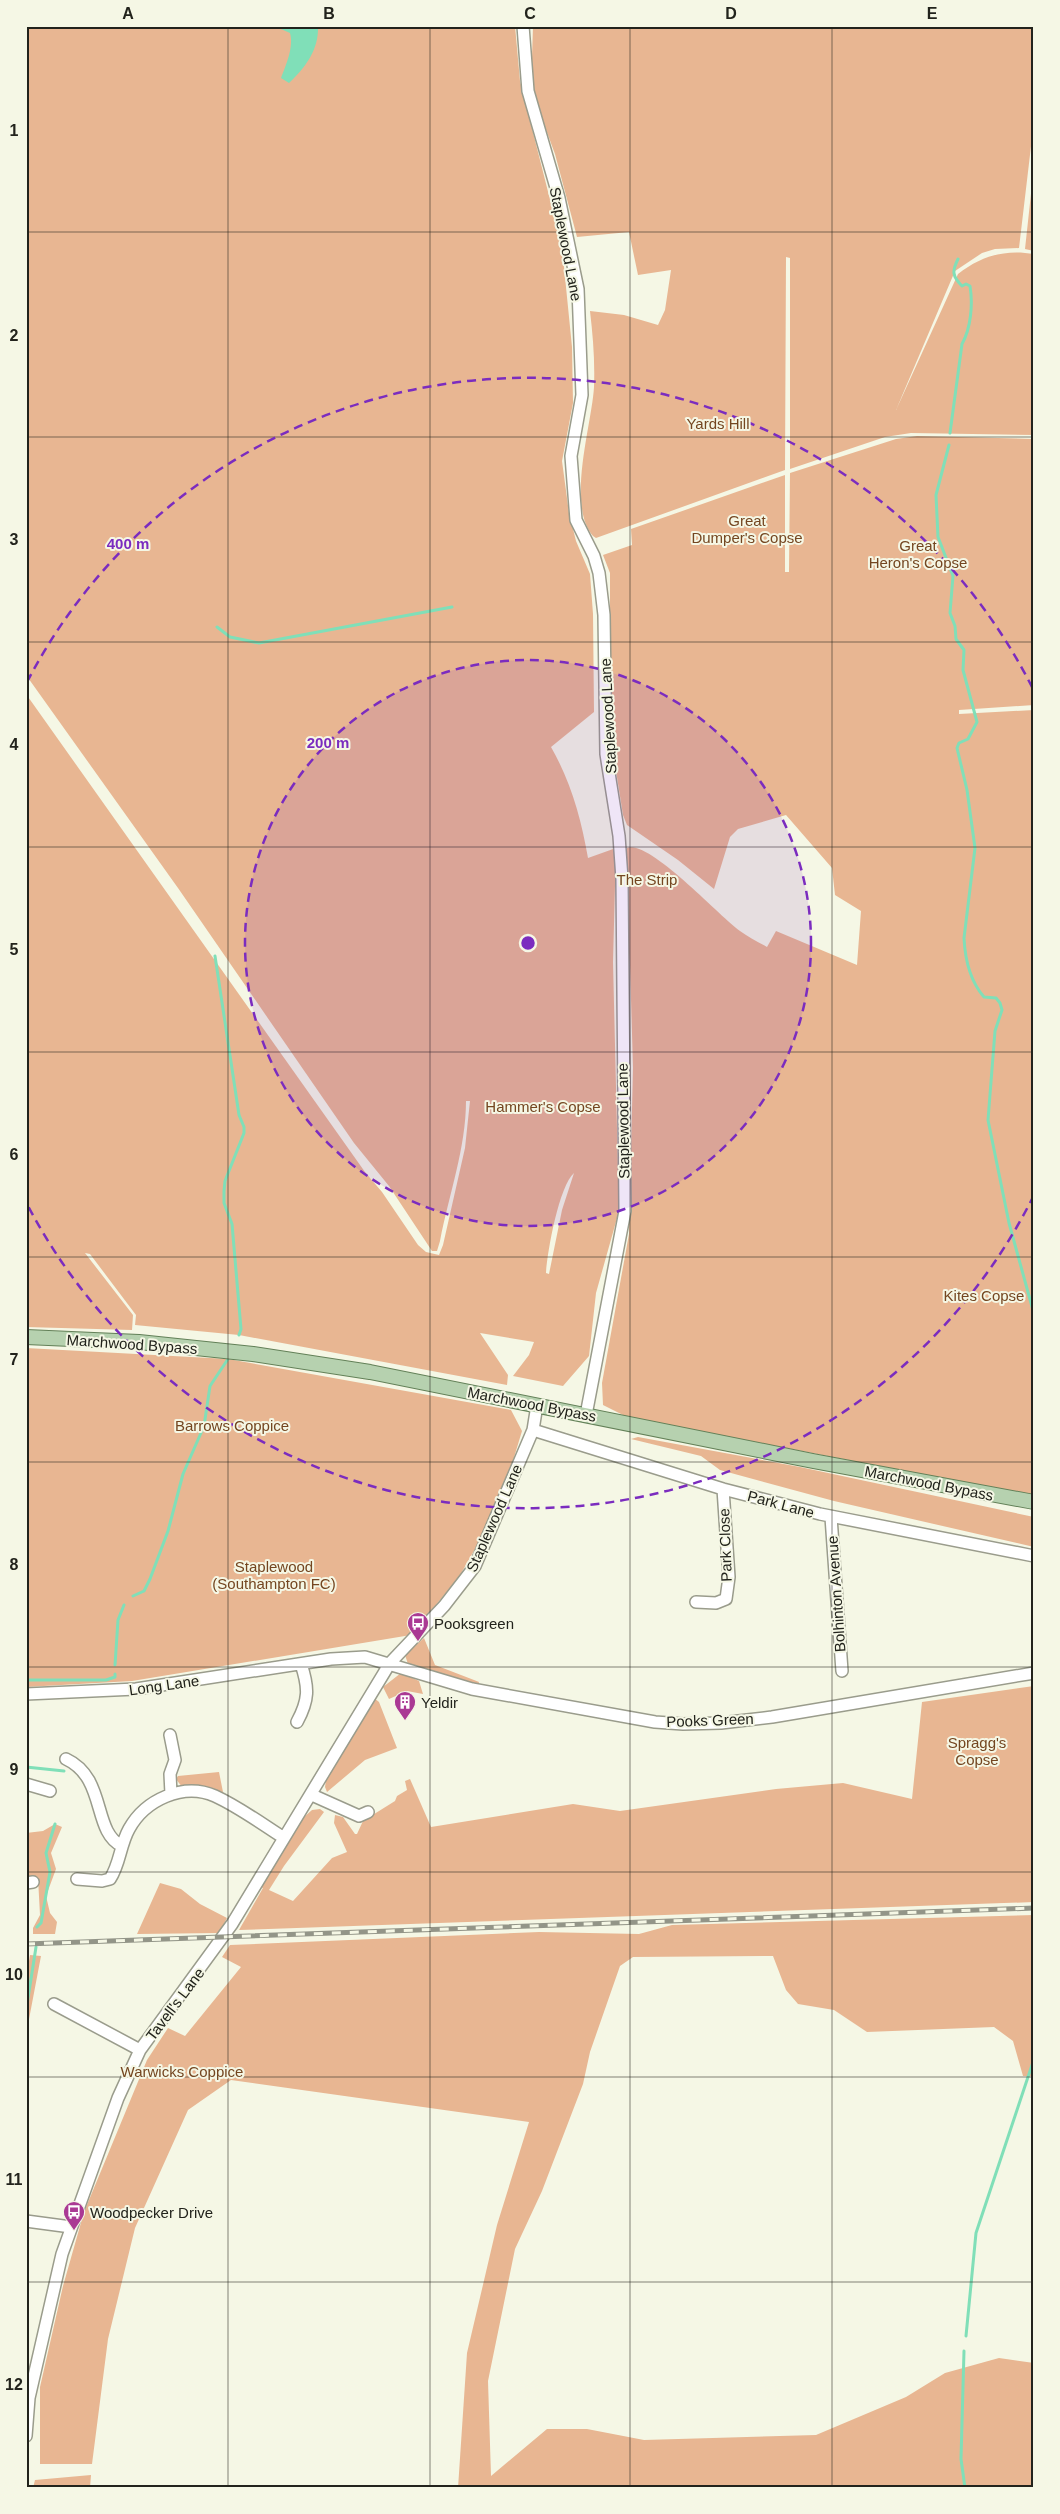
<svg xmlns="http://www.w3.org/2000/svg" width="1060" height="2514" viewBox="0 0 1060 2514" font-family="Helvetica,sans-serif">
<rect width="100%" height="100%" fill="#f5f7e5"/>
<path fill="#e8b692" fill-rule="evenodd" d="M26,26H515L520,81L562,247L572,347L573,403L562,461L569,513L576,541L590,574L593,614L594,712L551,747C571,782 581,818 588,858L616,848L613,962L619,1211L596,1293L589,1356L563,1386L513,1376L529,1355L534,1342L480,1333L508,1375L507,1385L239,1335L135,1325L136,1315L90,1254L85,1253L133,1315L132,1330L26,1327V694L365,1172L382,1192L418,1245L426,1252L439,1255L443,1245L465,1148L470,1101H466C466,1148 449,1194 440,1241L437,1251H432L389,1186L354,1143L178,888L26,675ZM574,1173L562,1210L549,1274L546,1273C547,1253 559,1186 574,1173Z
M533,26H1034V121L1019,248L995,249L982,253L955,271L896,410L958,274C981,256 1005,249 1034,254V435L911,433L885,437L790,469V258L786,257L785,470L596,538L593,536C566,505 592,424 594,387C595,361 593,337 590,311L624,315L658,325L665,310L671,270L638,275L629,232L577,237L555,154L531,89Z
M1034,166V251L1025,249Z
M917,436L1034,439V705L959,710V714L1034,710V1496L627,1417L603,1405L602,1383L629,1234L633,1068L630,965L625,906L627,848C649,839 720,917 740,931C748,937 758,942 767,947L776,931L857,965L861,911L835,895L832,868L786,815L738,829L730,837L714,889L678,860L627,825L623,815L610,733V573L603,555L632,545L631,529L785,475V572H789L790,473L896,439Z
M26,1348L228,1359L511,1410L522,1431L499,1507L459,1577L411,1635L132,1681L26,1687Z
M638,1437L800,1467L1034,1517V1547L834,1501L720,1470L701,1456L631,1439Z
M424,1638L435,1665L474,1680L479,1682L478,1687L408,1664L405,1655Z
M401,1673L419,1681L423,1694L407,1691L389,1699L383,1687Z
M1034,1686V1902L239,1930L263,1888L260,1887L304,1817L312,1810L320,1809L324,1812L284,1866L269,1890L293,1901L332,1858L347,1852L334,1823L335,1815L343,1817L355,1834H357L363,1821L395,1801L397,1796L407,1790L405,1781L410,1779L431,1827L573,1804L620,1811L776,1789L843,1783L912,1799L922,1702Z
M374,1698L379,1702L397,1748L365,1760L327,1792L325,1787L326,1780Z
M219,1772L223,1792L182,1787L176,1779L178,1776Z
M55,1824L62,1827L51,1853L56,1869L46,1896L50,1913L57,1922L55,1934H33V1928L40,1915L38,1878H26V1833L43,1831Z
M160,1883L181,1889L200,1904L227,1918L219,1933L137,1934Z
M1034,1915V2076H1023L1013,2041L994,2027L867,2032L834,2010L798,2004L786,1990L773,1956L633,1957L620,1966L590,2052L583,2084L542,2191L515,2249L488,2381L491,2476L547,2429H587L644,2440L816,2435L906,2397L945,2373L999,2358L1034,2363V2488H458L467,2353L497,2225L529,2122L231,2080L188,2110L135,2228L108,2339L92,2464H40V2387L63,2286L84,2212L147,2060L168,2028L185,2036L241,1967L222,1957L230,1945L539,1932L639,1934L672,1925Z
M30,1955L41,1956L26,2035V1980Z
M91,2475L90,2488H33L35,2480Z"/>
<path fill="#80dfb8" d="M274,26H318C319,50 305,68 289,83L281,78C286,65 294,47 290,33Z"/>
<g fill="none" stroke-linecap="round" stroke-linejoin="round">
<path stroke="#80dfb8" stroke-width="3" d="M950,433L962,344C971,328 973,304 970,286L966,284L962,286C952,276 952,271 958,259
M949,445L936,495L938,537L953,576L950,613L955,626L956,639L964,650L963,670L977,722L968,739L959,743L957,748L967,790L975,848L964,938C965,959 970,981 984,997L996,998L1000,1003L1002,1010L995,1031L988,1120L1009,1223L1034,1314
M217,627L230,637L259,643L452,607
M215,956L239,1115L244,1127V1133L225,1181L224,1191V1203L232,1224L241,1329L239,1335
M133,1596L144,1591L150,1579L168,1531L183,1474L204,1426L210,1386L228,1359
M115,1665L118,1620L124,1605
M26,1680H106L115,1677V1674
M26,1767L64,1771
M37,1927L41,1923L50,1872L46,1853L55,1824
M26,2011L36,1947
M966,2336L976,2233L1034,2059
M964,2351L961,2459L965,2488"/>
<g stroke="#9a9c8c" stroke-width="14">
<path id="minor" d="M523,26L528,91L559,198L578,289L582,395L571,456L576,520L594,556L599,573L604,615L606,754L619,836L622,879L625,1211L586,1415
M533,1430L723,1489L820,1514L1034,1556
M831,1517L842,1671
M696,1602L716,1603L726,1599L729,1577L723,1489
M26,1694L136,1689L331,1659L365,1657L472,1689L655,1722L683,1724L721,1723L772,1717L1034,1673
M297,1722C309,1700 309,1688 301,1664
M170,1735L175,1760L170,1774L171,1794
M66,1759C107,1778 92,1832 122,1846
M26,1784L50,1791
M312,1795L359,1816L368,1812
M77,1879L102,1881L110,1879C120,1864 120,1845 129,1829C145,1800 183,1782 215,1796C239,1807 262,1824 284,1838
M26,1883L33,1882
M54,2004L140,2050
M26,2221L71,2227
M26,2436L29,2398L62,2254L118,2098L140,2050L232,1924L390,1663L444,1606L475,1566L533,1430L537,1405"/>
</g>
<g stroke="#638058" stroke-width="16">
<path id="major" d="M26,1337L139,1342L253,1354L370,1372L813,1461L1034,1502"/>
</g>
<use href="#minor" stroke="#fff" stroke-width="11"/>
<use href="#major" stroke="#b6d1af" stroke-width="14"/>
<g stroke="#939588" stroke-width="5">
<path id="rail" d="M26,1944L1034,1908"/>
</g>
<use href="#rail" stroke="#f5f7e5" stroke-width="3" stroke-dasharray="9" stroke-linecap="butt"/>
</g>
<path fill="none" stroke="#22231c" stroke-width="1" stroke-opacity="0.55" d="M228,26V2488M430,26V2488M630,26V2488M832,26V2488M26,232H1034M26,437H1034M26,642H1034M26,847H1034M26,1052H1034M26,1257H1034M26,1462H1034M26,1667H1034M26,1872H1034M26,2077H1034M26,2282H1034"/>
<circle cx="528" cy="943" r="283" fill="#7b2cbf" fill-opacity=".12"/>
<g fill="none" stroke="#7b2cbf" stroke-width="2.5" stroke-dasharray="9 6">
<circle cx="528" cy="943" r="283"/>
<path d="M1034 1195A565 565 0 0 1 27 1204M27 682A565 565 0 0 1 1034 691"/>
</g>
<defs>
<g id="bus-pin" transform="scale(1.125)"><path d="M0 17L-7.5 6A9.5 9.5 0 1 1 7.5 6Z" fill="#aa3994" stroke="#f5f7e5"/><path d="M-5-6H5V4H4V6H2V4H-2V6H-4V4H-5ZM-3.5-4V0h7V-4ZM-3.5 1.2v1.5H-2V1.2ZM2 1.2v1.5H3.5V1.2Z" fill="#fff"/></g>
<g id="building-pin" transform="scale(1.125)"><path d="M0 17L-7.5 6A9.5 9.5 0 1 1 7.5 6Z" fill="#aa3994" stroke="#f5f7e5"/><path d="M-4-6H4V6H1V3H-1V6H-4ZM-2.5-4.3h1.7v1.8h-1.7ZM.8-4.3h1.7v1.8H.8ZM-2.5-1h1.7V.8h-1.7ZM.8-1h1.7V.8H.8Z" fill="#fff"/></g>
</defs>
<g fill-rule="evenodd">
<use href="#bus-pin" x="418" y="1623"/>
<use href="#building-pin" x="405" y="1702"/>
<use href="#bus-pin" x="74" y="2212"/>
</g>
<g text-anchor="middle" dominant-baseline="central" stroke-width="4" stroke-linejoin="round" paint-order="stroke">
<g font-size="15" fill="#22231c" stroke="#f5f7e5">
<text transform="translate(566 244) rotate(79)">Staplewood Lane</text>
<text transform="translate(608 716) rotate(-93)">Staplewood Lane</text>
<text transform="translate(623 1121) rotate(-91)">Staplewood Lane</text>
<text transform="translate(132 1344) rotate(4)">Marchwood Bypass</text>
<text transform="translate(532 1404) rotate(11)">Marchwood Bypass</text>
<text transform="translate(929 1483) rotate(11)">Marchwood Bypass</text>
<text transform="translate(781 1504) rotate(15)">Park Lane</text>
<text transform="translate(494 1518) rotate(-66)">Staplewood Lane</text>
<text transform="translate(725 1545) rotate(-92)">Park Close</text>
<text transform="translate(836 1594) rotate(-94)">Bolhinton Avenue</text>
<text transform="translate(164 1685) rotate(-8)">Long Lane</text>
<text transform="translate(710 1720) rotate(-2)">Pooks Green</text>
<text transform="translate(175 2004) rotate(-53)">Tavell's Lane</text>
</g>
<g font-size="15" fill="#744620" stroke="#f5f7e5">
<text x="718" y="423">Yards Hill</text>
<text x="747" y="520">Great<tspan x="747" dy="17">Dumper's Copse</tspan></text>
<text x="918" y="545">Great<tspan x="918" dy="17">Heron's Copse</tspan></text>
<text x="647" y="879">The Strip</text>
<text x="543" y="1106">Hammer's Copse</text>
<text x="984" y="1295">Kites Copse</text>
<text x="232" y="1425">Barrows Coppice</text>
<text x="274" y="1566">Staplewood<tspan x="274" dy="17">(Southampton FC)</tspan></text>
<text x="977" y="1742">Spragg's<tspan x="977" dy="17">Copse</tspan></text>
<text x="182" y="2071">Warwicks Coppice</text>
</g>
<g font-size="15" fill="#22231c" stroke="#f5f7e5" text-anchor="start">
<text x="434" y="1623">Pooksgreen</text>
<text x="421" y="1702">Yeldir</text>
<text x="90" y="2212">Woodpecker Drive</text>
</g>
</g>
<circle cx="528" cy="943" r="8" fill="#7b2cbf" stroke="#f5f7e5" stroke-width="2.5"/>
<g font-size="15" text-anchor="middle" font-weight="bold" fill="#7b2cbf" stroke="#f5f7e5" stroke-width="4" stroke-linejoin="round" paint-order="stroke">
<text x="128" y="549">400 m</text>
<text x="328" y="748">200 m</text>
</g>
<rect width="1060" height="2514" fill="none" stroke="#f5f7e5" stroke-width="55"/>
<rect x="28" y="28" width="1004" height="2458" fill="none" stroke="#22231c" stroke-width="2"/>
<g font-size="16" text-anchor="middle" font-weight="bold" fill="#22231c">
<text x="128" y="19">A</text>
<text x="329" y="19">B</text>
<text x="530" y="19">C</text>
<text x="731" y="19">D</text>
<text x="932" y="19">E</text>
<text x="14" y="136">1</text>
<text x="14" y="341">2</text>
<text x="14" y="545">3</text>
<text x="14" y="750">4</text>
<text x="14" y="955">5</text>
<text x="14" y="1160">6</text>
<text x="14" y="1365">7</text>
<text x="14" y="1570">8</text>
<text x="14" y="1775">9</text>
<text x="14" y="1980">10</text>
<text x="14" y="2185">11</text>
<text x="14" y="2390">12</text>
</g>
</svg>
